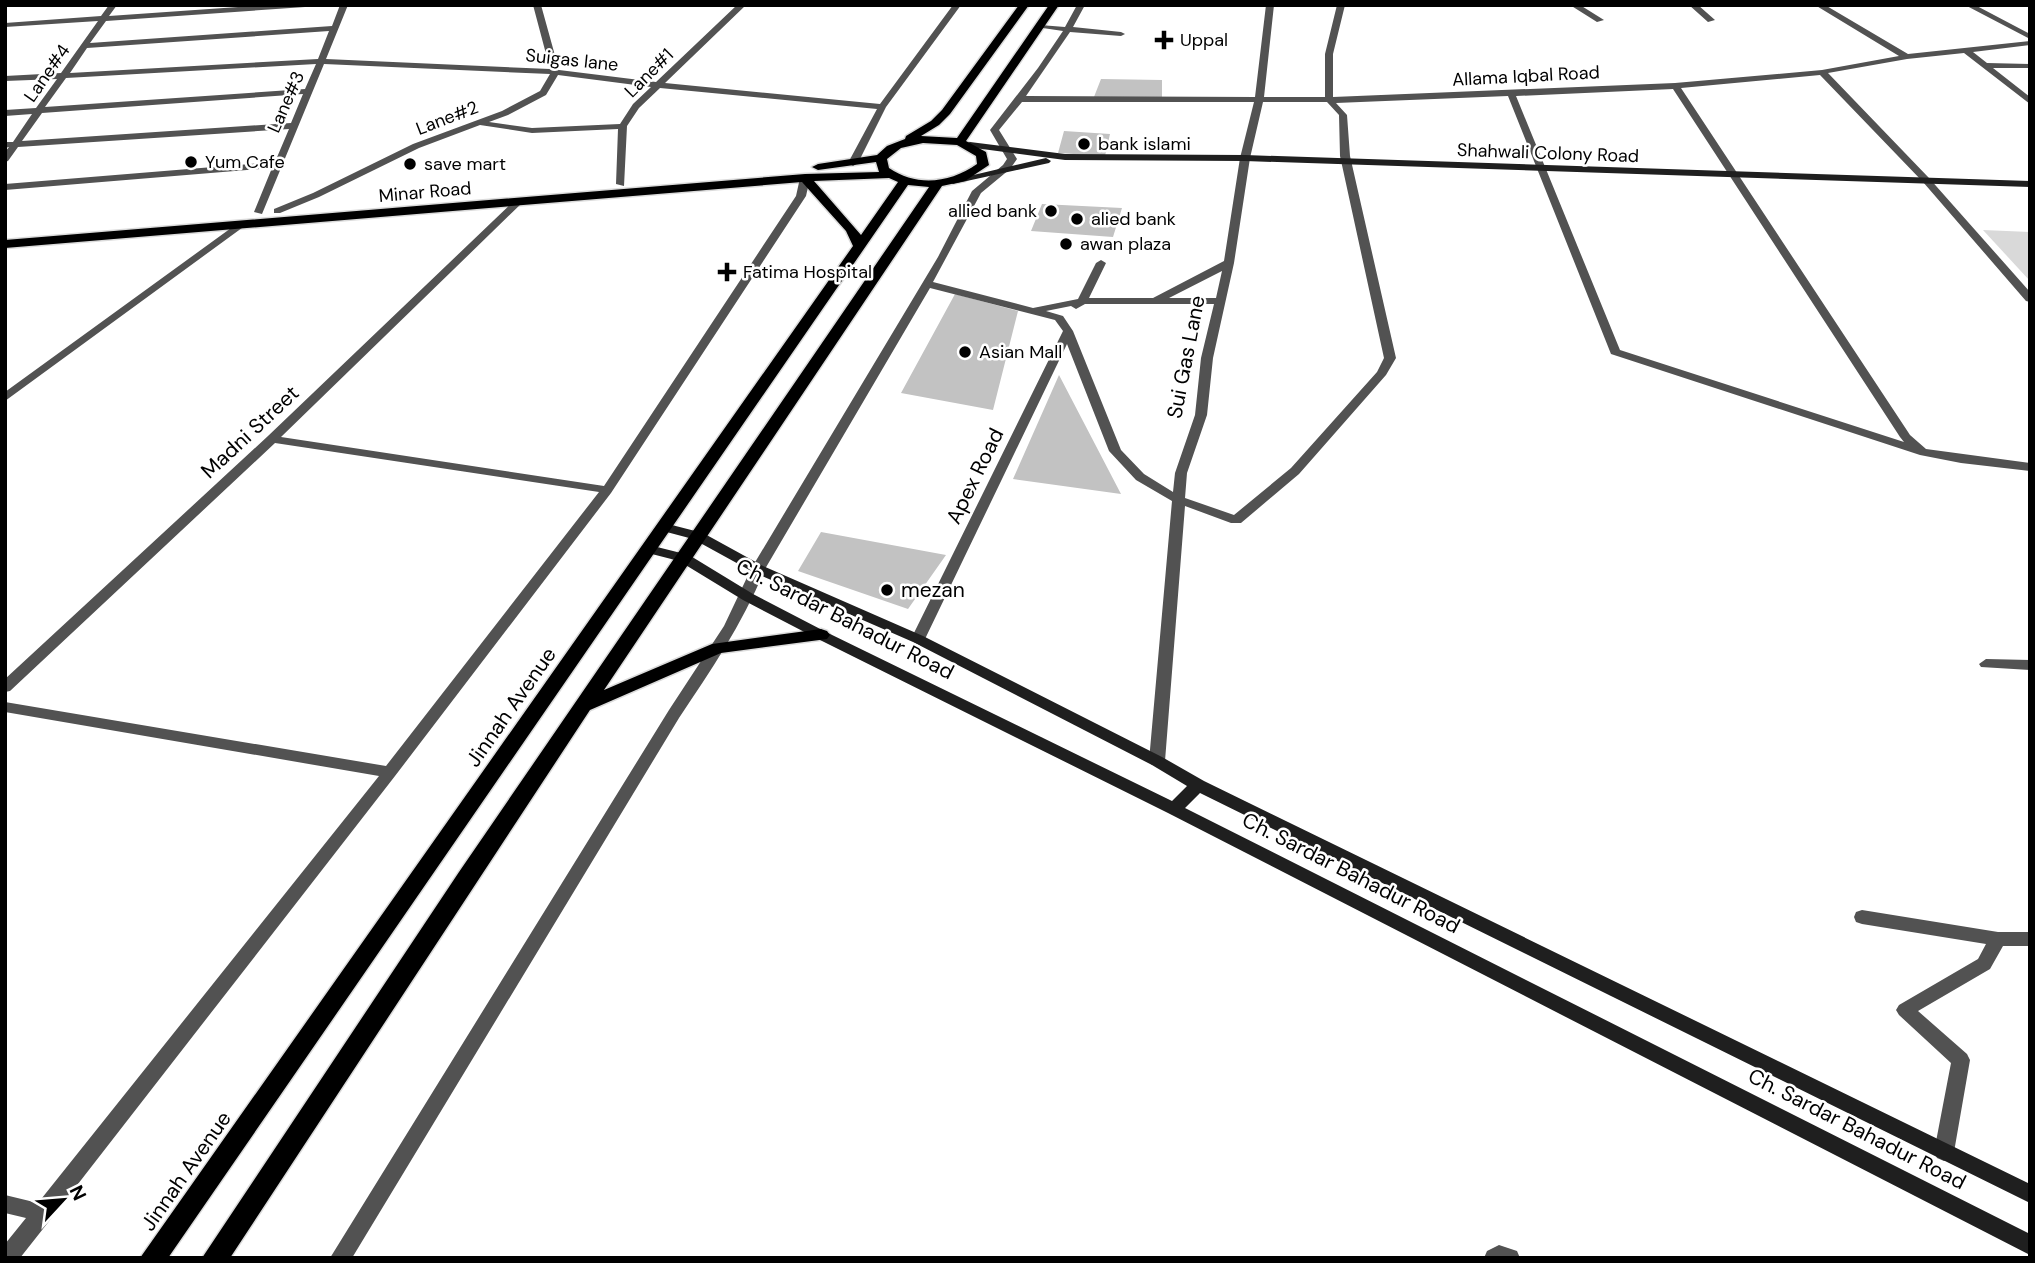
<svg xmlns="http://www.w3.org/2000/svg" width="2035" height="1263" viewBox="0 0 2035 1263" font-family="'DM Sans',sans-serif">
<rect width="100%" height="100%" fill="#fff"/>
<path fill="#d9d9d9" d="M1983,230L2030,232V281Z"/>
<path fill="#c2c2c2" d="M1101,79L1162,80V102H1092Z
M1064,131L1110,134L1105,156L1058,153Z
M1042,204L1122,208L1113,237L1031,231Z
M955,294L1018,311L993,410L901,393Z
M1059,375L1121,494L1013,479Z
M821,532L946,555L908,609L798,571Z"/>
<g fill="none" stroke-linecap="round" stroke-linejoin="round">
<g stroke="#dbdbdb" stroke-width="3">
<path id="primary" d="M1019,5H1029L950,114L939,125L921,136L957,138L1049,5H1059L966,141L986,152L989,165L965,181L942,186L604,690L712,644L821,629L827,631L830,635L827,639L721,653L590,710L230,1258H202L459,872L929,187L908,185L168,1258H140L853,246L846,231L802,182L5,248V240L805,174L879,172L876,162L818,170L812,167L818,164L877,155L887,146L905,139L906,136L931,121L942,110ZM923,143L957,145L976,156L977,164C950,183 917,187 889,168L887,159L901,148ZM889,178L898,182L861,235L814,181Z"/>
</g>
<path fill="#525252" fill-rule="evenodd" d="M109,5H117L109,16L267,5H309L305,7L106,21L90,43L332,26L340,5H348L326,59L550,69L533,5H541L559,70L656,82L737,5H746L665,83L880,104L953,5H961L886,107L858,163L853,166L848,163L877,109L660,88L639,108L627,126L624,186L616,184L618,129L532,133L480,125L419,148L319,197L280,213H274V209L313,193L413,144L502,111L540,91L550,74L324,64L262,214L254,212L272,168L5,190V184L275,162L289,129L18,147L8,161L5,162V152L9,147L5,148V142H13L32,114L5,116V110L36,108L57,79L5,81V76L61,73L98,21L5,27V23L101,16ZM329,31L318,59L70,73L87,48ZM316,64L305,89L45,107L66,78ZM558,75L651,87L633,104L620,124L532,128L489,122L508,115L546,95ZM303,94L291,123L22,141L42,113Z
M1077,5H1085L1073,27L1121,32L1125,34L1121,36L1070,32L1026,96L1255,97L1266,5H1274L1264,97H1325V54L1337,5H1345L1333,54V97L1675,83L1822,70L1899,56L1815,5H1825L1908,54L2030,41V45L1973,52L1987,63L2030,64V68H1993L2030,97V104L1964,53L1907,59L1828,73L1929,178L2030,292V302L2026,301L1923,182L1820,75L1681,88L1910,435L1926,449L2030,463V471L1961,463L1920,455L1611,354L1508,96L1336,103L1347,115L1350,156L1396,358L1386,375L1299,474L1241,523H1231L1185,506L1165,761L1162,765H1152L1149,761L1172,501L1136,480L1109,451L1067,344L925,639L918,644L911,639L1063,331L1055,320L930,288L765,569C743,623 711,670 679,718L352,1258H330L669,710L724,626L751,569L938,257L972,191L1003,165L1007,159L990,130L1038,68L1063,31L1036,27L1040,25L1065,27ZM1673,89L1900,437L1904,442L1620,350L1516,96ZM1022,102H1254L1240,158L1224,261L1153,298H1089L1106,263L1101,260L1096,263L1078,299L1033,308L933,282L981,193L1010,169L1017,159L999,130ZM1263,102H1327L1339,115L1340,156L1384,358L1377,372L1291,468L1234,515L1185,498L1187,473L1207,415L1213,358L1234,263L1250,158ZM1222,271L1216,298H1169ZM1085,304H1214L1201,358L1195,415L1175,473L1173,492L1144,474L1121,450L1073,331L1063,316L1046,311L1071,306L1076,309Z
M1570,5H1580L1604,20L1597,22Z
M1689,5H1698L1715,20L1708,22Z
M1965,5H1975L2030,34V39Z
M805,175L810,178L806,196L611,493L395,776L50,1220L20,1258H5V1244L26,1218L5,1213V1195L38,1203L379,776L5,712V702L386,766L599,492L275,443L10,691L5,692V679L268,436L515,200L523,202L281,437L604,486L796,196L800,178Z
M238,223L246,225L5,401V392Z
M1986,659L2030,660V670L1981,667L1979,664Z
M1862,910L1998,932H2030V946H2003L1990,969L1918,1011L1967,1054L1970,1060L1954,1152L1951,1158L1944,1161L1937,1158L1934,1152L1951,1063L1899,1015L1896,1010L1899,1005L1978,959L1986,944L1862,924L1856,922L1854,917L1856,912Z
M1499,1245L1517,1251L1520,1258H1484L1487,1251Z"/>
<path fill="#1f1f1f" fill-rule="evenodd" d="M970,142L1065,154L1245,155L2030,181V187L1245,161L1065,160L967,147V143Z
M1046,158L1051,161L1049,163L953,184L948,181Z
M664,523L703,533L763,566L923,636L1162,757L1204,781L2030,1184V1203L1200,793L1185,808L2030,1234V1255L1168,813L816,638L743,600L679,561L644,552L642,549L644,546L649,545L689,555L753,594L826,632L1172,801L1187,786L1152,765L913,642L753,572L693,539L659,530L658,527Z"/>
<use href="#primary" fill="#000" fill-rule="evenodd"/>
</g>
<g fill="#000" stroke="#fff" stroke-width="2.5">
<path d="M1160.5 29.5h7v7h7v7h-7v7h-7v-7h-7v-7h7z"/>
<circle cx="1084" cy="144" r="7"/>
<circle cx="191" cy="162" r="7"/>
<circle cx="410" cy="164" r="7"/>
<circle cx="1051" cy="211" r="7"/>
<circle cx="1077" cy="219" r="7"/>
<circle cx="1066" cy="244" r="7"/>
<path d="M723.5 261.5h7v7h7v7h-7v7h-7v-7h-7v-7h7z"/>
<circle cx="965" cy="352" r="7"/>
<circle cx="887" cy="590" r="7"/>
</g>
<g text-anchor="middle" dominant-baseline="central" stroke-width="5" stroke-linejoin="round" paint-order="stroke">
<g font-size="18" fill="#000" stroke="#fff" text-anchor="start">
<text x="1180" y="40">Uppal</text>
<text x="1098" y="144">bank islami</text>
<text x="205" y="162">Yum Cafe</text>
<text x="424" y="164">save mart</text>
<text x="1037" y="211" text-anchor="end">allied bank</text>
<text x="1091" y="219">alied bank</text>
<text x="1080" y="244">awan plaza</text>
<text x="743" y="272">Fatima Hospital</text>
<text x="979" y="352">Asian Mall</text>
</g>
<g font-size="18" fill="#000" stroke="#fff">
<text transform="translate(572 60) rotate(6)">Suigas lane</text>
<text transform="translate(47 73) rotate(-55)">Lane#4</text>
<text transform="translate(649 73) rotate(-45)">Lane#1</text>
<text transform="translate(1526 76) rotate(-3)">Allama Iqbal Road</text>
<text transform="translate(286 102) rotate(-66)">Lane#3</text>
<text transform="translate(447 118) rotate(-21)">Lane#2</text>
<text transform="translate(1548 153) rotate(2)">Shahwali Colony Road</text>
<text transform="translate(425 192) rotate(-5)">Minar Road</text>
</g>
<g font-size="21" fill="#000" stroke="#fff">
<text transform="translate(1186 357) rotate(-79)">Sui Gas Lane</text>
<text transform="translate(250 432) rotate(-43)">Madni Street</text>
<text transform="translate(975 476) rotate(-64)">Apex Road</text>
<text transform="translate(845 619) rotate(27)">Ch. Sardar Bahadur Road</text>
<text transform="translate(511 707) rotate(-55)">Jinnah Avenue</text>
<text transform="translate(1351 873) rotate(27)">Ch. Sardar Bahadur Road</text>
<text transform="translate(1857 1129) rotate(27)">Ch. Sardar Bahadur Road</text>
<text transform="translate(186 1171) rotate(-55)">Jinnah Avenue</text>
</g>
<g font-size="21" fill="#000" stroke="#fff" text-anchor="start">
<text x="901" y="590">mezan</text>
</g>
</g>
<rect width="2035" height="1263" fill="none" stroke="#000000" stroke-width="14"/>
<g transform="translate(63 1200) rotate(64)" stroke="#ffffff" stroke-width="5" paint-order="stroke">
<path d="M0-5L12 26L0 18L-12 26Z" fill="#000000"/>
<text y="-10" font-size="19" font-weight="bold" text-anchor="middle" fill="#000000">N</text>
</g>
</svg>
